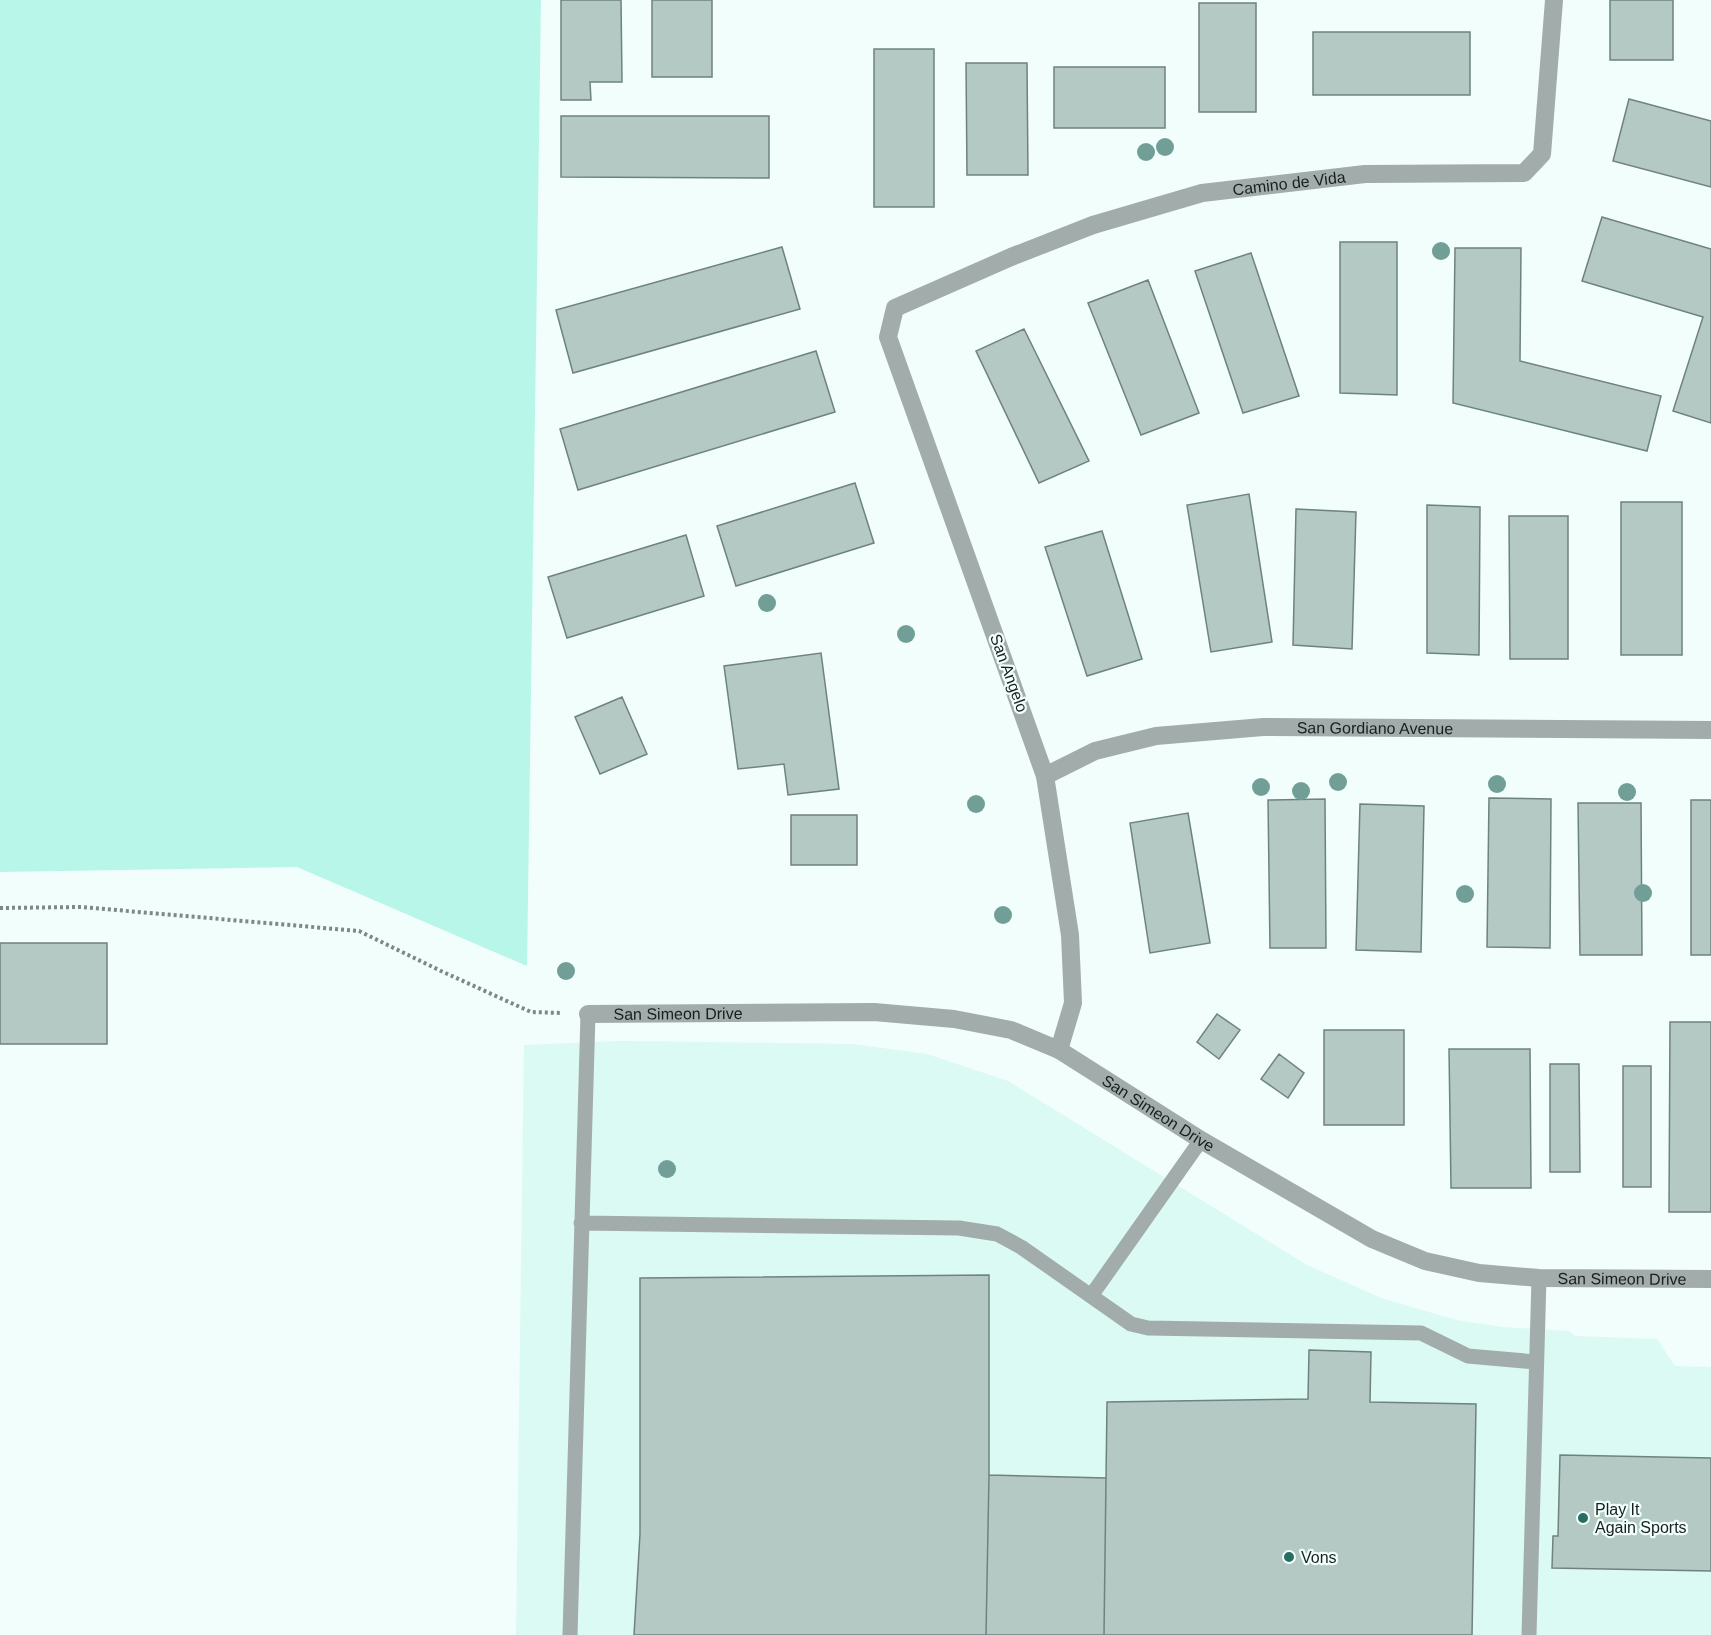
<svg xmlns="http://www.w3.org/2000/svg" width="1711" height="1635" viewBox="0 0 1711 1635" font-family="Helvetica,sans-serif">
<rect width="100%" height="100%" fill="#f1fefb"/>
<path fill="#dafaf3" d="M619,1041L852,1044L927,1054L1008,1081L1307,1265L1381,1298L1456,1320L1502,1327L1569,1331L1575,1336L1657,1339L1675,1366L1711,1367V1635H516L524,1045Z"/>
<path fill="#b8f6ea" d="M0,0H541L527,966L297,867L0,872Z"/>
<path fill="#b4c9c4" stroke="#6e837e" stroke-width="1.5" d="M561,0H621L622,82H590L591,100H561Z
M652,0H712V77H652Z
M1610,0H1673V60H1610Z
M1199,3H1256V112H1199Z
M1313,32H1470V95H1313Z
M874,49H934V207H874Z
M966,63H1027L1028,175H967Z
M1054,67H1165V128H1054Z
M1629,99L1711,121V187L1613,161Z
M561,116H769V178L561,177Z
M1602,217L1711,249V423L1673,411L1703,317L1582,281Z
M1340,242H1397V395L1340,393Z
M782,247L800,309L573,373L556,310Z
M1455,248H1521L1520,361L1661,396L1647,451L1453,403Z
M1251,253L1299,396L1243,413L1195,271Z
M1148,280L1199,413L1141,435L1088,303Z
M1024,329L1089,461L1039,483L976,351Z
M816,351L835,412L578,490L560,429Z
M855,483L874,543L736,586L717,526Z
M1249,494L1272,642L1211,652L1187,505Z
M1621,502H1682V655H1621Z
M1427,505L1480,507L1479,655L1427,653Z
M1296,509L1356,512L1352,649L1293,645Z
M1509,516H1568V659H1510Z
M1102,531L1142,659L1087,676L1045,547Z
M686,535L704,596L567,638L548,577Z
M821,653L839,789L788,795L784,764L738,769L724,666Z
M622,697L647,754L600,774L575,717Z
M1489,798L1551,799L1550,948L1487,947Z
M1325,799L1326,948H1270L1268,800Z
M1691,800H1711V955H1691Z
M1578,803H1641L1642,955H1580Z
M1360,804L1424,806L1421,952L1356,950Z
M1188,813L1210,943L1150,953L1130,823Z
M791,815H857V865H791Z
M0,943H107V1044H0Z
M1217,1014L1240,1030L1219,1059L1197,1042Z
M1670,1022H1711V1212H1669Z
M1324,1030H1404V1125H1324Z
M1449,1049H1530L1531,1188H1451Z
M1279,1054L1304,1073L1288,1098L1261,1079Z
M1550,1064H1579L1580,1172H1550Z
M1623,1066H1651V1187H1623Z
M989,1275V1475L986,1635H634L640,1534V1278Z
M1309,1350L1371,1352L1370,1402L1476,1404L1472,1635H1104L1107,1402L1308,1399Z
M1560,1455L1711,1458V1571L1552,1568L1553,1536H1558Z
M989,1475L1106,1478L1104,1635H986Z"/>
<g fill="none" stroke-linecap="round" stroke-linejoin="round">
<path stroke="#7e8986" stroke-width="4" stroke-dasharray="3 3" stroke-linecap="butt" d="M0,908L81,907L359,931L441,971L531,1012L562,1013"/>
<path stroke="#a2acaa" stroke-width="15" d="M581,1223L959,1228L997,1234L1021,1247L1131,1324L1148,1328L1421,1333L1468,1356L1536,1362
M1091,1296L1201,1140
M570,1635L588,1014
M1529,1635L1539,1278"/>
<g stroke="#a2acaa" stroke-width="18">
<path id="s1" d="M1045,776L1095,751L1156,736L1263,727L1711,730"/>
<path id="s2" d="M588,1014L874,1012L954,1019L1011,1030L1059,1050L1201,1140L1372,1239L1425,1261L1479,1273L1539,1278L1711,1279"/>
<path id="s3" d="M1059,1050L1073,1003L1070,935L1045,776L888,337L895,308L1011,257L1093,225L1202,193L1365,174L1524,173L1542,154L1554,0"/>
</g>
</g>
<g fill="#719f98">
<circle cx="1165" cy="147" r="9"/>
<circle cx="1146" cy="152" r="9"/>
<circle cx="1441" cy="251" r="9"/>
<circle cx="767" cy="603" r="9"/>
<circle cx="906" cy="634" r="9"/>
<circle cx="1338" cy="782" r="9"/>
<circle cx="1497" cy="784" r="9"/>
<circle cx="1261" cy="787" r="9"/>
<circle cx="1301" cy="791" r="9"/>
<circle cx="1627" cy="792" r="9"/>
<circle cx="976" cy="804" r="9"/>
<circle cx="1643" cy="893" r="9"/>
<circle cx="1465" cy="894" r="9"/>
<circle cx="1003" cy="915" r="9"/>
<circle cx="566" cy="971" r="9"/>
<circle cx="667" cy="1169" r="9"/>
</g>
<g fill="#276d62" stroke="#f1fefb" stroke-width="2">
<circle cx="1583" cy="1518" r="6"/>
<circle cx="1289" cy="1557" r="6"/>
</g>
<g text-anchor="middle" dominant-baseline="central" stroke-width="4.5" stroke-linejoin="round" paint-order="stroke">
<g font-size="16" fill="#18201e" stroke="#f1fefb">
<text stroke="none"><textPath href="#s3" startOffset="1190">Camino de Vida</textPath></text>
<text transform="translate(1009 673) rotate(70)">San Angelo</text>
<text stroke="none"><textPath href="#s1" startOffset="338">San Gordiano Avenue</textPath></text>
<text stroke="none"><textPath href="#s2" startOffset="90">San Simeon Drive</textPath></text>
<text stroke="none"><textPath href="#s2" startOffset="594">San Simeon Drive</textPath></text>
<text stroke="none"><textPath href="#s2" startOffset="1098">San Simeon Drive</textPath></text>
</g>
<g font-size="16" fill="#18201e" stroke="#f1fefb" text-anchor="start">
<text x="1595" y="1509">Play It<tspan x="1595" dy="18">Again Sports</tspan></text>
<text x="1301" y="1557">Vons</text>
</g>
</g>
</svg>
